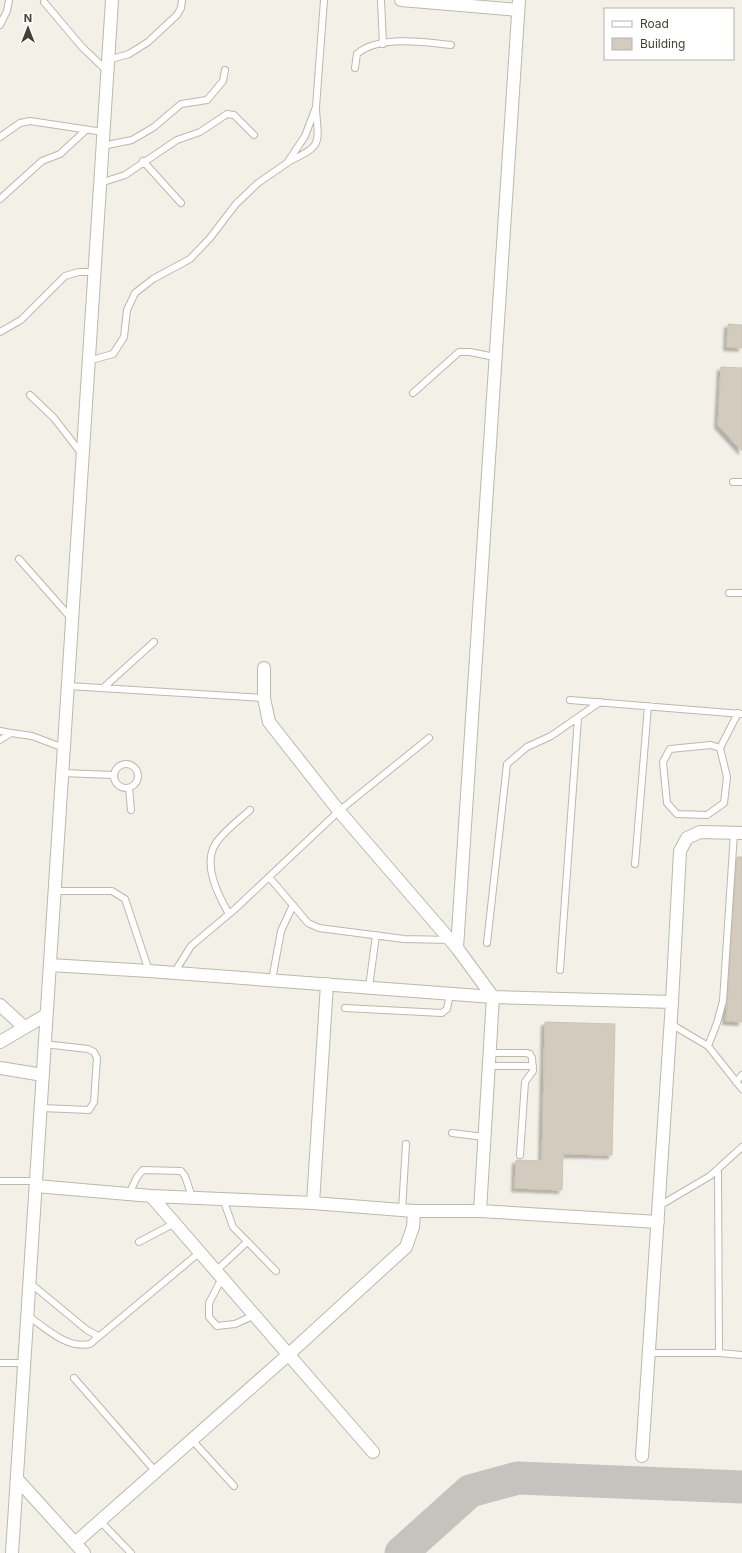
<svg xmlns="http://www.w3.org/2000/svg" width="742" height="1553" viewBox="0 0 742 1553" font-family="Inter,sans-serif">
<defs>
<filter id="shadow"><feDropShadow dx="-3.5" dy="3.5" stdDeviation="1" flood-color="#0004"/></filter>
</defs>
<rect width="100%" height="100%" fill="#f2f0e7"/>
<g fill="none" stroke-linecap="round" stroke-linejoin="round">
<path stroke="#c4c3be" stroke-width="33" d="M401,1553L470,1491L518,1478L742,1487"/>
</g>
<path fill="#d3ccbe" stroke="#cdc4b1" filter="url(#shadow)" d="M728,324L742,325V348L727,347Z
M721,367L742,368V451L718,425Z
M737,857H742V1022L726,1021Z
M545,1022L615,1024L612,1155L563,1154L562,1190L515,1188L516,1160L542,1161Z"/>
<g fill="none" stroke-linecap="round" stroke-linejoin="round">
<g stroke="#bdb8ab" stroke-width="8">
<path id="service" d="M381,0L383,44
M44,2L82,47L107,71
M0,25L7,11L9,0
M108,60L129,54L148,42L177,15L181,8L182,0
M355,68L357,54C378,35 425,42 451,45
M0,137L20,123L30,121L103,132
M102,146L132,140L154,127L181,104L207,100L223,81L225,70
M143,161L181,203
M288,162C322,145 319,146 316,110
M100,183L125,175L177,140L200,132L227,114L234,115L254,135
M0,199L42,161L60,154L86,130
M0,332L21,320L65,276L79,272H94
M88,361L113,354L124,337L127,310L135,293L153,279L190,259L210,238L236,204L258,183L287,163L305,136L316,107L324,0
M413,393L459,352H470L495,357
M30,395L54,418L81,453
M733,482H742
M19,559L71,618
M729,593H742
M68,686L264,698
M103,688L154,642
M570,700L742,714
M0,731L11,733
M0,740L11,733L32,736L64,748
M711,745L720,748L727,777L724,803L707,815L677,814L667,803L663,762L670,749Z
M720,748L738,713
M114 776a12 12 0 1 1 24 0a12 12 0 1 1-24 0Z
M62,773L113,775
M129,788L131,810
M635,864L648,706
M269,877L308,923L319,928L404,939L450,940
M54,891H112L125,899L149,971
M229,914C218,895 202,864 216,843C224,831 239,820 250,810
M487,943L507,764L527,747L551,736L600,702
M560,970L578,718
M174,973L191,946L235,909L339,811L429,738
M272,980L281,931L293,905
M369,987L376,935
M345,1008L442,1013L447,1009L450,994
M671,1024L708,1046L742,1089
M708,1046L717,1023L723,1001L734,833
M489,1053H526L530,1054L532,1058L533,1071L525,1082L520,1155
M489,1066H533
M736,1082L742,1075
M42,1108L89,1110L94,1102L97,1058L94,1052L88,1049L44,1044
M452,1133L484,1137
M718,1169L719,1353
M0,1181H37
M129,1194L137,1177L143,1170L181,1171L185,1176L192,1197
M223,1199L233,1227L276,1271
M659,1206L710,1176L742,1147
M402,1210L406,1144
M139,1242L175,1223
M217,1270L247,1242
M222,1278L209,1303V1317L217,1326L235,1324L255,1315
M30,1283L87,1330L98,1336
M28,1316C46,1328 66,1349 90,1344L200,1252
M649,1353H719L742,1355
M0,1363H25
M74,1378L156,1472
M192,1440L234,1486
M100,1521L131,1553"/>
</g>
<g stroke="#bdb8ab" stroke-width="14">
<path id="minor" d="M401,0L518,10
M264,668V698L269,722L339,811L457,948L493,997L480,1211
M457,948L519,0
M50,965L149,971L493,997L672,1002
M0,1005L24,1027
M0,1042L46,1015
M0,1068L43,1075
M36,1186L151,1196L313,1203L414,1211H480L658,1222
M151,1196L373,1452
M313,1203L327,984
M642,1456L672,1002L680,851L687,838L700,832L742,833
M17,1479L84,1553
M75,1543L289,1354L406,1247L413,1227L414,1211
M12,1553L112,0"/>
</g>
<use href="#service" stroke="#fff" stroke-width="6"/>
<use href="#minor" stroke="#fff" stroke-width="12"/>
</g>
<rect x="604" y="8" width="130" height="52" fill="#ffffff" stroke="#b5b3af"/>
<rect x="612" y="21" width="20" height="6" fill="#ffffff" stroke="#b5b3af"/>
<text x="640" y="28" font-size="12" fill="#454037">Road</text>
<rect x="612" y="38" width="20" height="12" fill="#d3ccbe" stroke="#b5b3af"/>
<text x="640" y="48" font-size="12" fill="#454037">Building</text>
<g transform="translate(28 28)" stroke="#ffffff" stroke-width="3" paint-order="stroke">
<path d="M0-3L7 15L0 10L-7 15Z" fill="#454037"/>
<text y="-6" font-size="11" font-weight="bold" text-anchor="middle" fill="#454037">N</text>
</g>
</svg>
